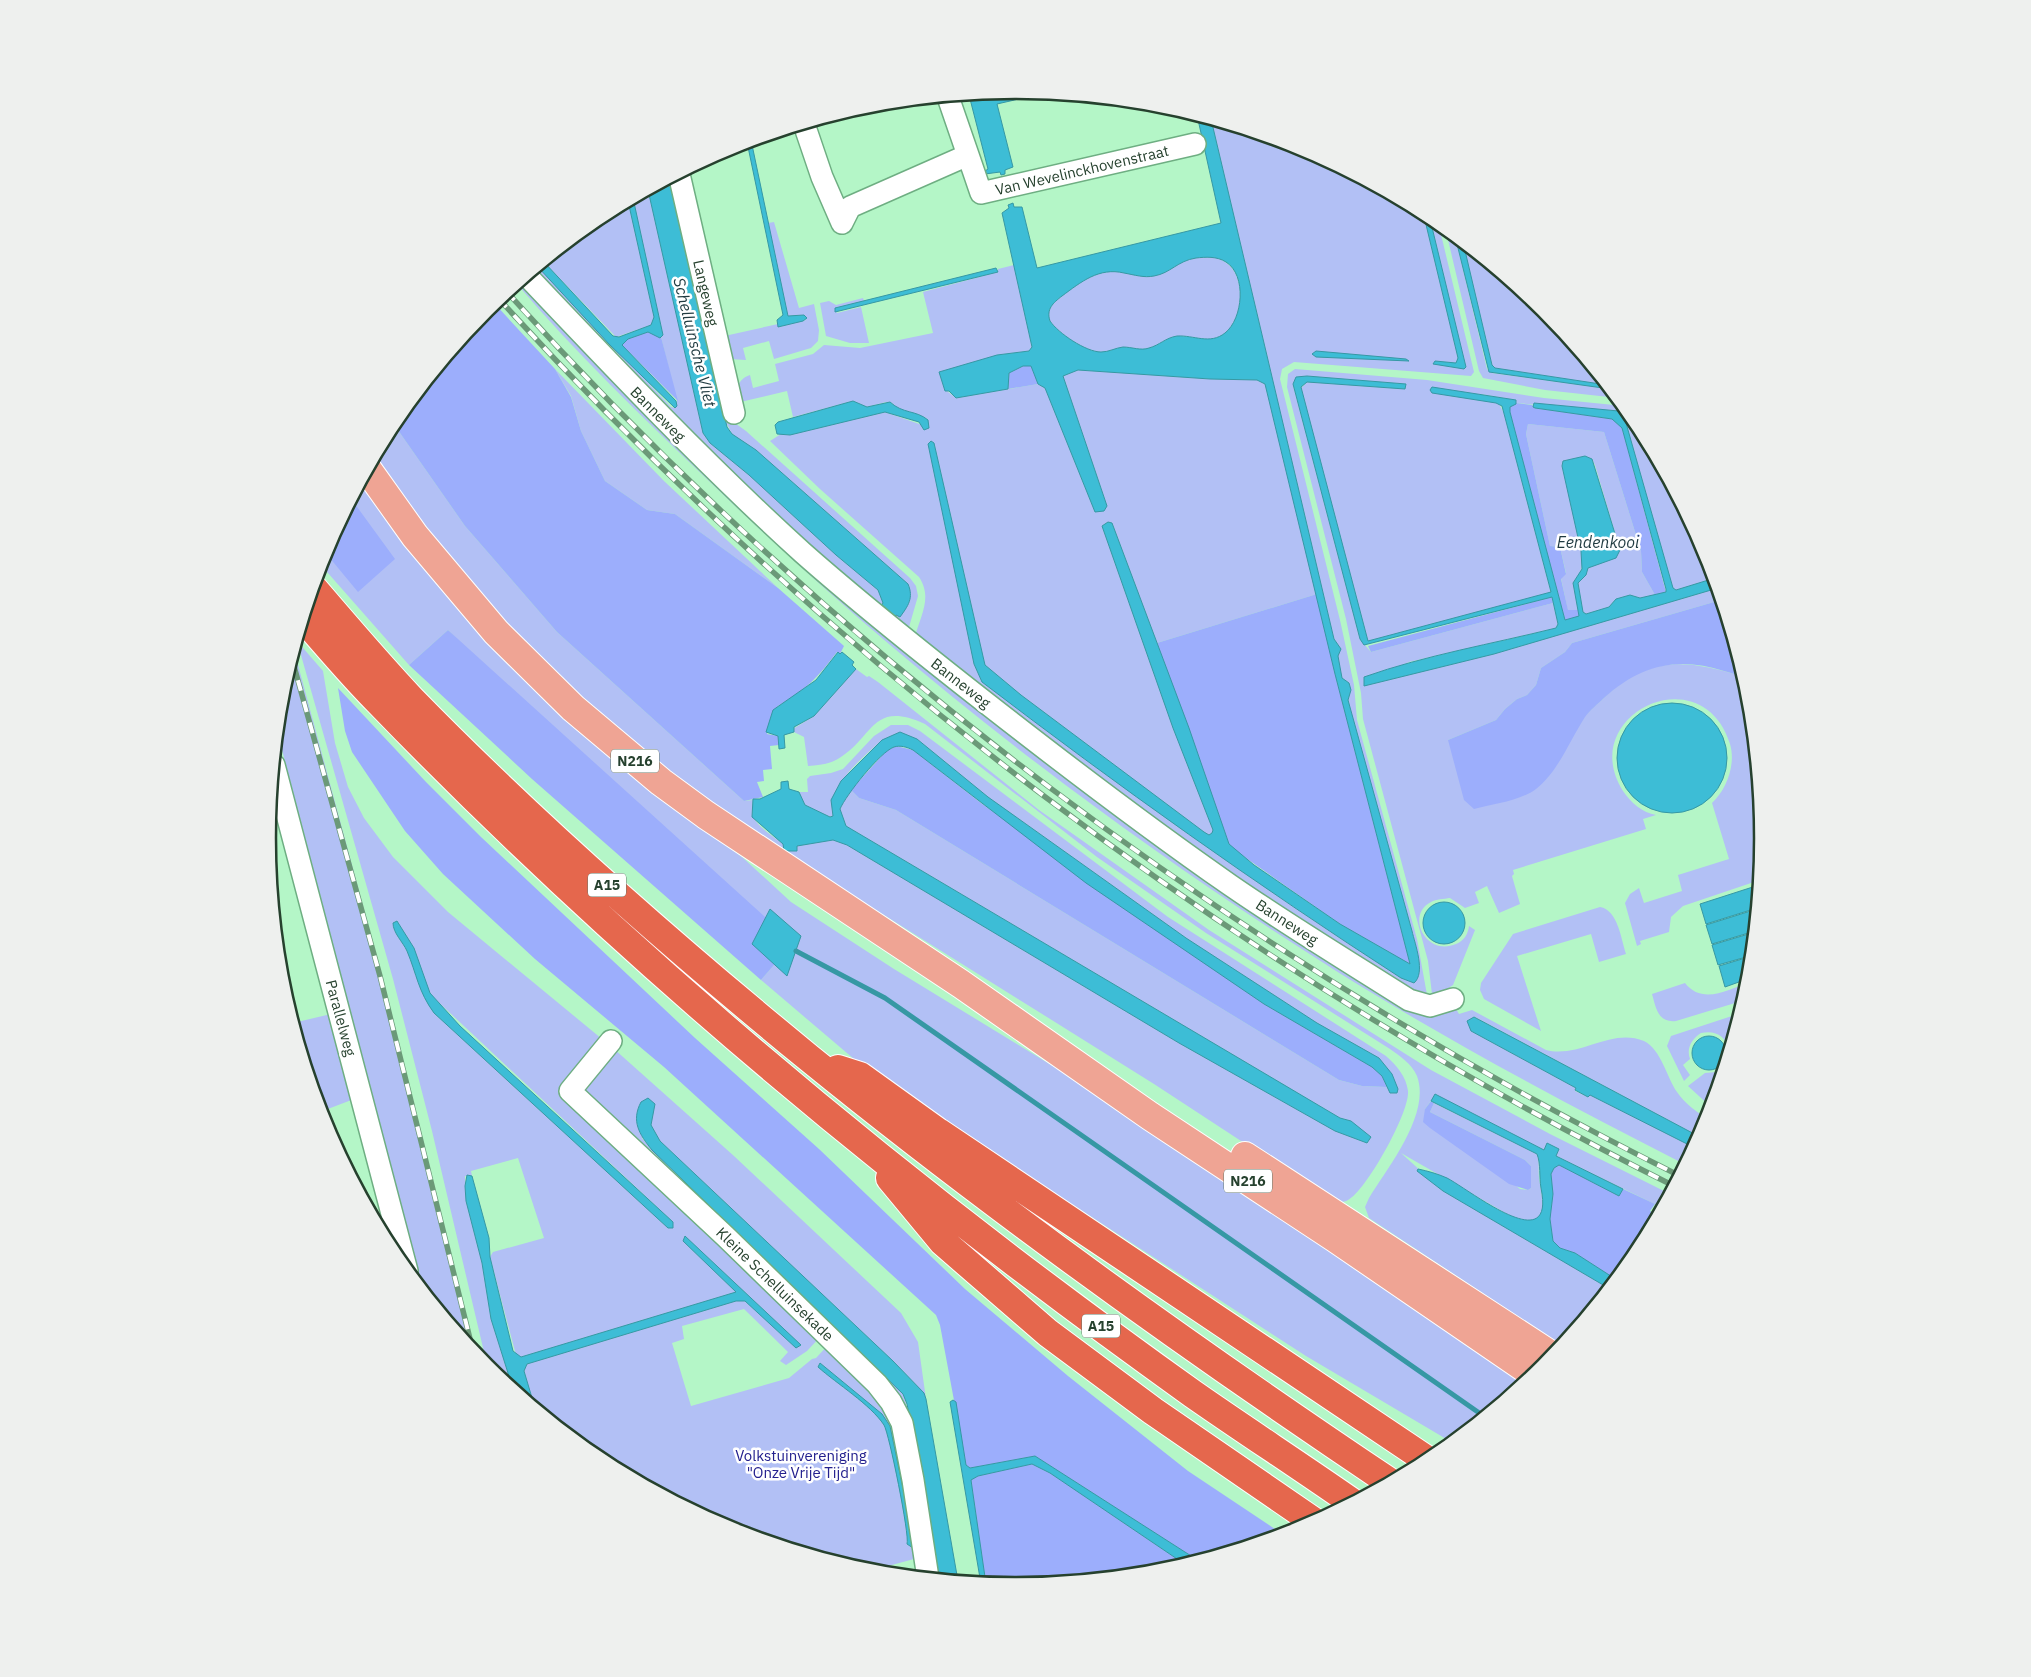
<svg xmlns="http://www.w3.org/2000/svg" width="2031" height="1677" viewBox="0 0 2031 1677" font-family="'IBM Plex Sans',sans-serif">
<rect width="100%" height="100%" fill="#b4f6c7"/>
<path fill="#b2c0f5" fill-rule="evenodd" d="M1211,119L1302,147L1423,212L1458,358L1456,363L1435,361L1466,368L1429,215L1438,222L1474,372L1471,376L1294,362L1282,369L1280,379L1340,620L1354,685L1357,720L1417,939L1427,995L1414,994L1230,876L915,637C920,616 933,598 919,577L820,489L770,441L781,434L790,435L885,412L922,425L928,420L926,418L896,408L892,403L886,402L867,407L853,401L793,417L787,391L736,403C737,390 736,380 750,375L753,388L779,381L775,364L813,354L824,345L860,348L933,333L923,292L998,272V269L1014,265L1032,347L1029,351L997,355L947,391L956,398L1038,384L1045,388L1095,512L1107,506L1063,376L1078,370L1210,379L1257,380L1265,384L1317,594L1157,643L1112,523L1108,522L1102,526L1173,728L1213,830L1212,833L1209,835L1204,832L1021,695L985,665L934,443L929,442L974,664L982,682C1118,786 1257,885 1401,978L1414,983L1417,953L1412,931L1348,700L1351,690L1349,683L1342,678L1337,656L1341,649L1334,639Z
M648,190L703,433L710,443L749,475L836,555L878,590L883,603L882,605L911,596L908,584L756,450L732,434L725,420L732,421L746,431L910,578L916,586L918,596L907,634L785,526L531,272L538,267L671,407L675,408L677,401L661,337L663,335L633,198Z
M628,201L654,317L651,325L616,337L544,262L600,216Z
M774,222L799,308L814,304L819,330L818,341L811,348L774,359L769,341L743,348L746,360L730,359L720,337L778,324L779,327L806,320L804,315L788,316L768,223Z
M1445,227L1455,236L1487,369L1492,373L1610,389L1618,398L1545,390L1483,378L1479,371Z
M1463,242L1545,309L1607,385L1495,369L1492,365Z
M1196,258C1205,257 1217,256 1225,262C1247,275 1243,319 1225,333C1210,345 1194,335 1177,336C1165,338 1160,345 1149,348C1141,351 1132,347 1123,347C1115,348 1109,352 1101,352C1086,352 1058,333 1050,321C1046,309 1053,303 1062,296C1081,282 1099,267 1124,273C1135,275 1144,278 1154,276C1171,273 1177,261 1196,258Z
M522,280L825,579L1424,1015L1435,1017L1456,1009L1459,1014L1472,1010L1546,1050C1579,1059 1611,1027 1644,1041C1661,1049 1667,1078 1677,1092C1685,1104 1697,1112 1709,1120L1700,1137L1475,1017L1471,1031L1576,1088L1575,1091L1588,1097L1590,1095L1695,1148L1686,1165C1576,1109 1467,1051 1362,987C1127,842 906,672 708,480C642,417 576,353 517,284Z
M863,298L864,301L835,308L837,313L861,307L869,343H850L826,336L820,303L829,301L836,305Z
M555,369L664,481L778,588L675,514L647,510L605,481L581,431L571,396Z
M1295,369L1427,380L1544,398L1624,406L1629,412L1516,403V400L1480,394L1499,404L1504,413L1551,593L1368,641L1301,388L1307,382L1405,389L1406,384L1307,376L1293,385L1360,639L1371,652L1553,603L1558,624L1556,628L1409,662L1364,686L1494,654L1718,588L1721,600L1572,643L1565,652L1541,668L1536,685L1527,695L1517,699L1505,709L1496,720L1448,740L1547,778C1560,758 1572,736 1585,716C1591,709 1600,702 1607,695C1650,655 1689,660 1741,676L1745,679L1750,693L1764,839L1760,880L1683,906L1671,917L1669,932L1640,941L1641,944L1637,946L1625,903L1630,894L1639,888L1644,903L1682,891L1678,875L1729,859L1712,803C1727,789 1736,764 1730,744C1702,654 1575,715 1623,791C1630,802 1643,813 1656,815L1643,819L1646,829L1513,870L1514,874L1512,876L1520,904L1499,913L1487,886L1475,892L1479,903L1465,908L1450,898C1444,899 1436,899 1431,902C1405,915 1426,957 1456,944C1464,941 1468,934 1469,926L1475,930L1453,985L1442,992L1432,994L1428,961L1363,719L1361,693L1346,619L1287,387L1288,374Z
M1632,418L1638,423L1707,552L1715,578L1676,590L1673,588L1626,423V420Z
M393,423L465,526L557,632L744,801L753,800C753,805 751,812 753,816C757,828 786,846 797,851V846L833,840L847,845L1179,1043L1335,1131L1367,1143L1371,1137L1348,1120L1340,1118L846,826L840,809L845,796L851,790L859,798L896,810L1339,1080L1362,1086L1387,1087L1392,1094L1379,1058L1317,1023L1186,938L988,797L917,739L882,740C859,761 830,783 833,816L830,817L805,805L799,792H808L807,779L810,776L831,773L843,769L874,736L891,725H908L920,731L1168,917L1386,1056C1397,1066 1406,1076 1408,1091C1410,1112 1366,1191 1348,1200C1343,1203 1338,1202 1333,1201L1154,1084L713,808L582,701L464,580L373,460Z
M1528,424L1604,432L1641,551L1642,572L1655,595L1640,598L1630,595L1616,599L1609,607L1586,614L1583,612L1578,583L1586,575L1588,568L1620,550L1595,465L1592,459L1585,456L1563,461L1562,466C1567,489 1587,550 1581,570C1580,575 1576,579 1573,583L1578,610L1568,611L1561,578L1566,573L1560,547L1550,546L1526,434Z
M363,479L589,739L674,808L742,857L791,902L894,969L1097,1093L1531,1379L1453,1443L1306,1356L874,1076L761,980L781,957L448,630L409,665L320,564L324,551L359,591V512L352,500Z
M297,641L323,671L335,743L348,787L364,818L393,857L448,912L602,1039V1043L563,1090L822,1335L807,1351L786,1365L780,1361L788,1352L744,1309L682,1326L684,1339L672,1343L691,1406L789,1378L812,1359L816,1358L830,1343L872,1384L895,1418L909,1477L920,1544L916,1561L914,1559L866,1572L729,1530L599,1461L535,1408L524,1371L527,1364L736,1301H745L796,1348L801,1345L685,1236L683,1241L736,1292L521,1357L516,1355L490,1257L493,1252L544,1238L518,1158L471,1171L472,1176H465L466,1201L482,1263L491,1319L513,1389L488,1369L432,1131L393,979ZM397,921L414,948L428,989L433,997L673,1222V1228H668L434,1013C418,991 417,975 407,951C403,942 393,933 393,923ZM820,1363L882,1414L890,1426L908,1512L913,1548L907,1544C910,1536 889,1433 884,1425C870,1404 837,1384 818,1367Z
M294,650L367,921L473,1352L424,1292L281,746C274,713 285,682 294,650Z
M856,669L867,677L869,676L878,682L1039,810L1209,930L1431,1070L1550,1134L1670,1194L1663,1208L1556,1156L1559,1149L1547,1143L1544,1150L1435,1095L1425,1109L1520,1189L1528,1190L1531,1188V1166L1525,1160L1430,1112L1434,1103L1537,1154C1540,1161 1538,1170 1539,1178C1543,1204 1551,1228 1514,1218L1401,1153L1443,1191L1610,1289L1562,1346L1369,1218L1365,1207L1369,1198C1388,1167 1431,1114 1417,1076C1412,1064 1400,1056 1390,1049L1206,933L1097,857L925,724C872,700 874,736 841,757C831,764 820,765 808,766L804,737L794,732L793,729L814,716Z
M1600,907C1618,910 1621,939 1626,954L1599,962L1591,934L1517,956L1541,1031L1484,999L1480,990L1481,983L1513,934Z
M1750,982L1745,1000L1676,1021C1658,1023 1656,1008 1652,994L1685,983C1702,1005 1728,990 1750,982Z
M331,1014L354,1099L320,1112L293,1023Z
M1735,1015H1740L1730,1050C1725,1036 1716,1030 1701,1033C1692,1039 1686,1048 1690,1059L1683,1065L1690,1075L1684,1081L1667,1046L1671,1036Z
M613,1048L734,1156L901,1313L918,1342L926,1399L924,1393L893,1361L660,1141L651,1125L654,1104L648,1099L642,1138L652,1150L897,1387L903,1394L908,1410L581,1095L609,1049Z
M1725,1066L1712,1108L1688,1086L1705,1073L1717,1072Z"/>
<path fill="#9caefc" d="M494,303L555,369L571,397L581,431L605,481L647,510L675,514L778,588L844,646L840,654L837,652C820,675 804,692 778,706L767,734L778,736L779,745L770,746L772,769L763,770L764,781L757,782L763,797L744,801L557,632L465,526L393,423L486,309Z
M648,332L661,337L678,401L622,345L628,339Z
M1031,365L1038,384L1008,389L1009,373L1023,366Z
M1516,403L1532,405L1535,408L1612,419L1622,428L1666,592L1655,595L1642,572L1641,551L1604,432L1528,424L1526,434L1550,546L1560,547L1566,574L1561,579L1568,610H1578L1580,615L1578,617L1565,620L1510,412V407Z
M352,500L395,559L358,592L324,551Z
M1317,594L1335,674L1410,964L1340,924L1233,849L1229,844L1157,643Z
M1552,597L1553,603L1371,652L1368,646Z
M1721,600L1745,679C1739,675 1731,673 1724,671C1678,656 1640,665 1604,698C1598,704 1590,710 1585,717C1570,740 1558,772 1536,789C1520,801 1493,804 1474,809L1464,800L1448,740L1496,720L1505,709L1517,699L1527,695L1536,685L1541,668L1565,652L1572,643Z
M448,630L786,936L781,957L761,980L532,779L409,665Z
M338,688L426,782L481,837L695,1038L819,1149L965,1289L1068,1376L1188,1471L1284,1535L1199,1561L1035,1456L970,1468L966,1465L940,1325L936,1315L664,1067L535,959L443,874L405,831L352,752L345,731Z
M896,746L913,750L981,803L1264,1004L1372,1067L1382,1076L1387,1087L1362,1086L1339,1080L896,810L859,798L851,790L886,751Z
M1431,1101L1434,1103L1430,1112L1525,1160L1531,1166V1188L1528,1190L1509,1184L1430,1128L1423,1122L1425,1109Z
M1559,1165L1619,1196L1623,1189L1655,1204L1650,1211L1658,1216L1638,1255L1617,1280L1575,1253L1560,1248L1553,1241L1550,1219L1553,1194L1551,1174L1554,1168Z
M1032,1464L1050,1473L1186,1565L1161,1573L1016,1587L986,1584L971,1480L978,1476Z"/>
<path fill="#3dbdd6" stroke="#3698a4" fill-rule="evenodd" d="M1016,90L1045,93L997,104L1013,167L1005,170V174L1001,175L1000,172L985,174V171L988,169L969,95Z
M1197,115L1211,119L1334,639L1341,649L1338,656L1342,678L1349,683L1351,690L1348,700L1412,931C1415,944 1426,973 1414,983L1401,978C1257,885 1118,786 982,682L974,664L928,444L931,441L934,443L985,665L1021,695L1204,832L1209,835L1212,833L1213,830L1173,728L1102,526L1108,522L1112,523L1189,728L1229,844L1254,865L1340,924L1410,964L1335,674L1265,384L1257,380L1210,379L1078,370L1063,376L1107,506L1104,511L1095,512L1045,388L1038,384L1031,366H1023L1009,373L1008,389L956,398L949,391H945L939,372L997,355L1029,351L1032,347L1002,213L1009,208L1008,205L1013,203L1014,207H1022L1037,268L1221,223ZM1196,258C1205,257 1217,256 1226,262C1247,275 1243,319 1225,333C1210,345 1194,335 1177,336C1165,338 1160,345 1149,348C1141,351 1132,347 1123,347C1115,348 1109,352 1101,352C1086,352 1058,333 1050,321C1046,309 1053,303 1062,296C1081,282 1099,267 1124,273C1135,275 1144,278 1154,276C1171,273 1177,261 1196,258Z
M751,140L788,316L804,315L807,318L803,321L778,327L777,320L783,315L747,142Z
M670,179L727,427L732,434L756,450L908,584C914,598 908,606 900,617L896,615L894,617L881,606L883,603L878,590L836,555L749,475L710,443L703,433L648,190Z
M633,198L663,335L660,338L648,332L628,339L622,345L676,401L677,406L675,408L609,344L538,267L544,262L613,336L619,337L651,325L654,317L628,201Z
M1423,212L1429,215L1466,367L1464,369L1433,364L1435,361L1456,363L1458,358Z
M1455,236L1463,242L1492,365L1495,368L1607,385L1610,389L1489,372Z
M996,268L998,272L835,312V308Z
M1316,351L1406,359L1409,361L1316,357L1312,354Z
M1307,376L1406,384L1405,389L1307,382L1301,387L1368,641L1551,592L1502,406L1496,403L1432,393L1430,390L1432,387L1516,400V404L1510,407V412L1565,620L1579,616L1573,583L1582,569L1581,551L1562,466L1563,461L1585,456L1592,459L1620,550L1616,558L1588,568L1586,575L1578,583L1583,612L1586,614L1609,607L1616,599L1630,595L1640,598L1666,592V589L1622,428L1612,419L1535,408L1533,407L1534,403L1629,412L1634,418L1626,420V423L1673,588L1676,590L1715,578L1718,588L1494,654L1364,686V677C1426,655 1492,644 1556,628L1558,624L1552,597L1364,645L1360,639L1293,384L1296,377Z
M853,401L867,407L890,402C903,414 916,410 928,420L929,428L924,430L919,422L885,412L790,435L777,434L775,425L778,422Z
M838,652L840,654L842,652L854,662L852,665L856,669L814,716L794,727V732L784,735L785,748L779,749L778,736L766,732L773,710L816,680Z
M1617 758a55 55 0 1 1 110 0a55 55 0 1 1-110 0Z
M900,732L917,739L988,797L1186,938L1317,1023L1379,1058L1392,1074L1398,1089L1397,1093H1390L1382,1076L1372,1067L1264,1004L1086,883L913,750C907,747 900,745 894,747C880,752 846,795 840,809L846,826L1340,1118L1351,1121L1371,1137L1367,1143L1335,1131L1179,1043L847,845L833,840L797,846V851H784L783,844L752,817L753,799H760L781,789V782L788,781L789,789L799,792L805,805L830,817L833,816L831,800L841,781L882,740Z
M1759,885L1757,908L1706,924L1700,904Z
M1423 923a21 21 0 1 1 42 0a21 21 0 1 1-42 0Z
M770,909L801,936L787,976L752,944Z
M1757,909L1755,931L1712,944L1706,925Z
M397,921L414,948L430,993L460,1026L673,1222V1228H668L434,1013C418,991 417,975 407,951C403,942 393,933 393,923Z
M1755,932L1753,955L1718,965L1712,945Z
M1752,956L1750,978L1725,987L1719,966Z
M1474,1017L1700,1137L1695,1148L1590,1095L1588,1097L1575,1090L1576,1088L1471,1031L1467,1021Z
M1692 1053a17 17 0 1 1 34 0a17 17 0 1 1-34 0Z
M1435,1094L1544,1150L1547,1143L1559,1149L1556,1156L1623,1189L1619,1196L1559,1165L1554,1168L1551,1174L1553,1194L1550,1219L1553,1241L1560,1248L1575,1253L1617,1280L1610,1289L1443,1191L1417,1171L1418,1169C1428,1171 1438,1174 1447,1178C1470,1190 1556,1260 1541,1188C1539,1177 1541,1164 1537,1154L1431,1101Z
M648,1098L655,1104L651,1125L660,1141L893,1361L924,1393L926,1399L958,1581L939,1579L921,1472L907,1404L903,1394L652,1150C639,1134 631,1121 641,1102Z
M467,1175L472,1176L489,1238L490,1257L513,1351L521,1357L736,1292L683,1241L685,1236L801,1345L796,1348L745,1301H736L527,1364L524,1371L535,1408L513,1389L491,1319L482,1263L466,1201L465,1186Z
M820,1363L882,1414L890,1426L908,1512L913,1548L907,1544C910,1536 889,1433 884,1425C870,1404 837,1384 818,1367Z
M953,1400L956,1402L966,1465L970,1468L1035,1456L1199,1561L1186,1565L1050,1473L1032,1464L978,1476L971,1480L986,1584H981L950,1402Z"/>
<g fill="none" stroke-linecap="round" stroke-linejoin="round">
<path stroke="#3698a4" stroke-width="5" d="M796,951L885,998L1485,1417"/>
<g stroke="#6eae82" stroke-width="24">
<path id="street" d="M804,124L822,177L842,223
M968,155L981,193L1195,144
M679,174L734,413
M842,223L850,207L968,155L948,97
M527,276C617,371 706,465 803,553C863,606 926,656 990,706C1068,767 1148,828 1230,885C1288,925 1349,962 1409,1000L1430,1006L1453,999
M274,765L407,1271
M611,1041L570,1091L725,1236L877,1384L891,1402L902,1423L913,1480L928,1578"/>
</g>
<g stroke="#fff" stroke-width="30">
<path id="primary" d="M368,470L415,536L496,632L573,708L661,782L706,815L961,984L1150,1116L1335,1238L1535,1375
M1245,1156L1554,1357"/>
</g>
<g stroke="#fff" stroke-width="30">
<path id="highway" d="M313,588C345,625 377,663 411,699C536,827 671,945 809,1058C996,1210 1191,1349 1391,1483
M304,619C328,646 352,675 378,701C626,958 903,1187 1193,1394C1246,1431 1300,1466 1353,1503
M838,1069L860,1076L938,1132L1430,1462
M890,1178L943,1242L1048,1333L1153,1411L1316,1523"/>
</g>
<use href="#street" stroke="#fff" stroke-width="21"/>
<use href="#primary" stroke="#efa494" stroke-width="28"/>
<use href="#highway" stroke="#e5674d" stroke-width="28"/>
<g stroke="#6b9978" stroke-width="5.5">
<path id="rail" d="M507,292C838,659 1238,956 1680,1176
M499,299C833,666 1231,965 1674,1186
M292,659L380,976L473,1351"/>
</g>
<use href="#rail" stroke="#fff" stroke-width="4" stroke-dasharray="11" stroke-linecap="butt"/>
</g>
<g text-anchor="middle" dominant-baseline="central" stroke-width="5" stroke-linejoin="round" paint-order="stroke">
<g fill="#fff" stroke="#677a6d" stroke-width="1">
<rect x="611" y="749.5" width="48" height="23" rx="4"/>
<rect x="588" y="873.5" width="38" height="23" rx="4"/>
<rect x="1224" y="1169.5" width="48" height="23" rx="4"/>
<rect x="1082" y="1314.5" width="38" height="23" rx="4"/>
</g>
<g font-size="14" font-weight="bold" fill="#26412e">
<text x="635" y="761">N216</text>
<text x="607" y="885">A15</text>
<text x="1248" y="1181">N216</text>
<text x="1101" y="1326">A15</text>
</g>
<g font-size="15" fill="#26412e" stroke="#fff">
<text transform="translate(1082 170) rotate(-13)">Van Wevelinckhovenstraat</text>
<text transform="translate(706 293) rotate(77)">Langeweg</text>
<text transform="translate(658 414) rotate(45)">Banneweg</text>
<text transform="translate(961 683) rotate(38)">Banneweg</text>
<text transform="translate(1287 922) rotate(33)">Banneweg</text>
<text transform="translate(341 1018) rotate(75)">Parallelweg</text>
<text transform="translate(775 1284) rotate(44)">Kleine Schelluinsekade</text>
</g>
<g font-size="15" fill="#23208e" stroke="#fff">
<text x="801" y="1455">Volkstuinvereniging<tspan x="801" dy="17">"Onze Vrije Tijd"</tspan></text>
</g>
<g font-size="16" font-style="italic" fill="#1f3a40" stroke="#fff">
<text transform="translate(695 342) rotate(76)">Schelluinsche Vliet</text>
<text x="1598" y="542">Eendenkooi</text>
</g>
</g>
<path d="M0 0H2031V1677H0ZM276 838a739 739 0 1 1 1478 0a739 739 0 1 1-1478 0Z" fill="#eef0ee" fill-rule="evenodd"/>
<path fill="none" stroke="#26412e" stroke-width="2.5" d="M276 838a739 739 0 1 1 1478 0a739 739 0 1 1-1478 0Z"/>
</svg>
